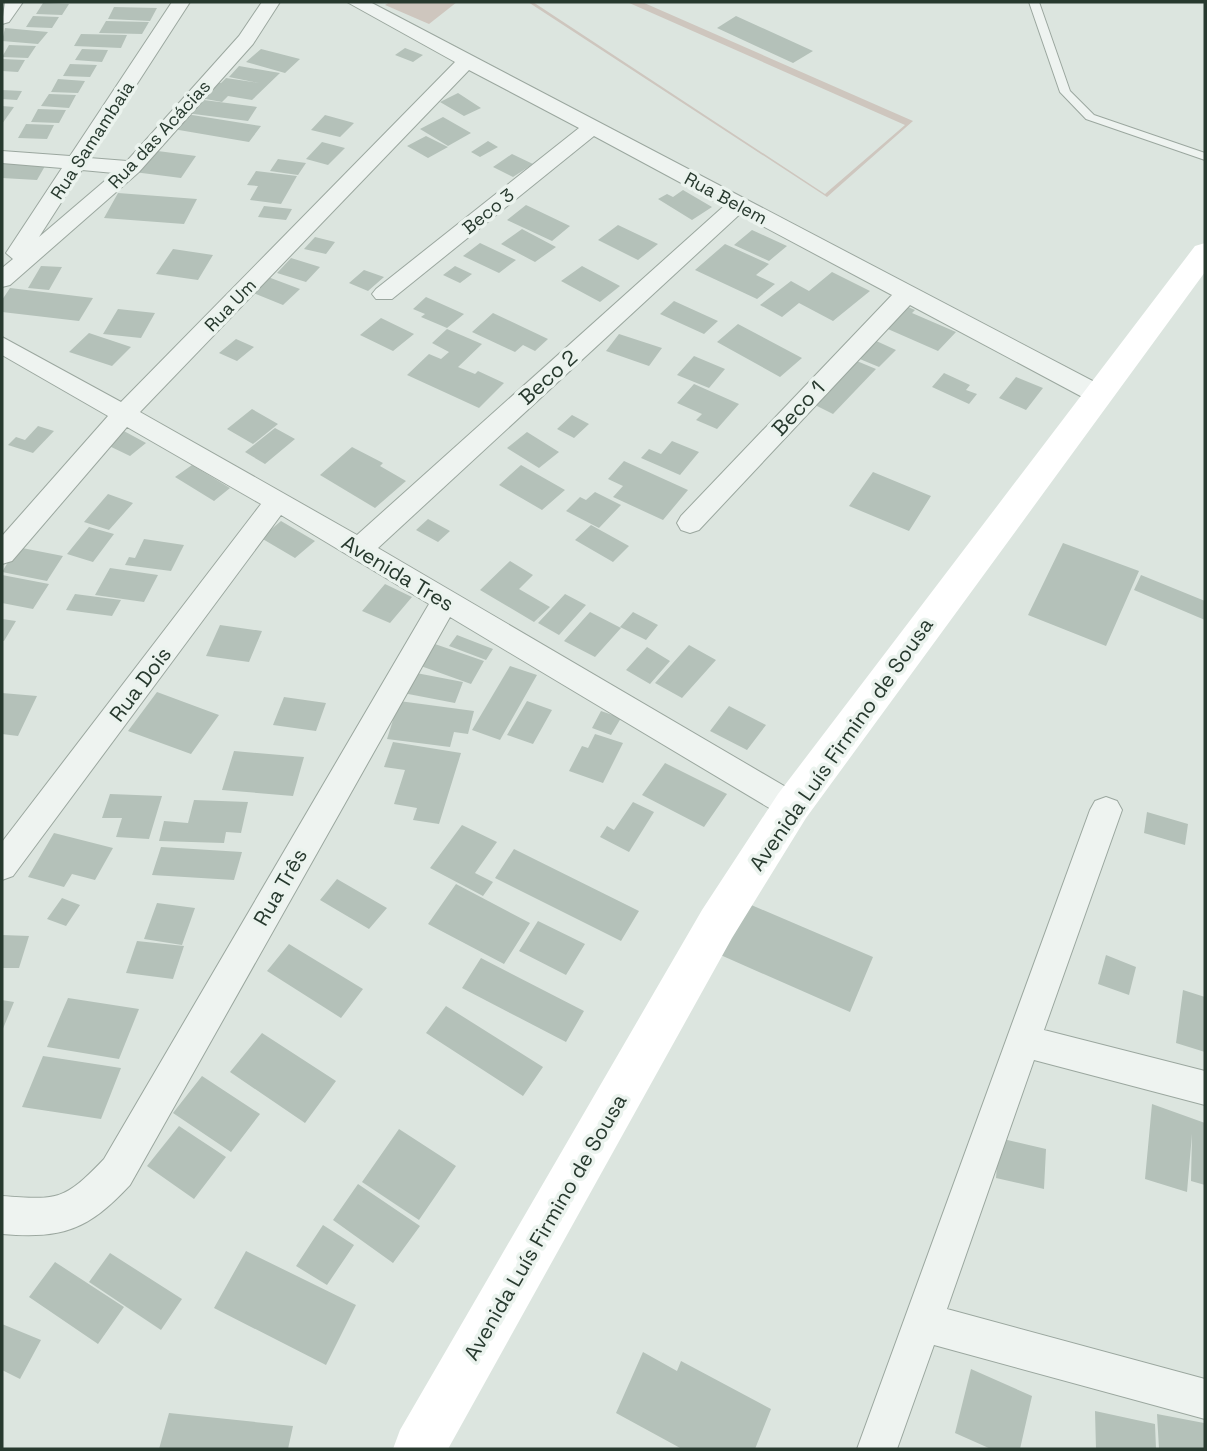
<svg xmlns="http://www.w3.org/2000/svg" width="1207" height="1451" viewBox="0 0 1207 1451" font-family="'Space Grotesk',sans-serif">
<rect width="100%" height="100%" fill="#dce5df"/>
<path fill="#cec6be" d="M390,2H457L429,24L385,5Z
M528,2H533L825,194L905,125L627,2H642L913,121L827,197Z"/>
<path fill="#b4c1b9" d="M43,3L69,4L62,15L36,14Z
M114,7L157,8L150,21L108,19Z
M33,16L59,17L52,28L26,27Z
M736,16L813,51L793,63L717,28Z
M106,21L149,22L142,34L99,33Z
M5,28L48,32L38,44L2,41Z
M81,34L127,35L121,48L74,46Z
M9,45L36,46L28,58L2,57Z
M405,48L423,55L413,62L395,55Z
M82,49L108,50L102,62L75,60Z
M261,49L300,59L285,73L246,62Z
M2,59L25,60L18,72L2,71Z
M70,64L97,65L90,77L63,76Z
M239,66L280,73L252,100L228,96L222,102L200,98L214,82L221,83L226,78L259,83L229,77Z
M58,79L85,81L78,93L51,92Z
M2,90L22,91L17,100L2,99Z
M458,93L481,108L464,116L440,102Z
M49,94L76,95L69,108L41,106Z
M196,99L257,107L248,121L186,113Z
M2,106L14,107L2,124Z
M38,109L66,110L59,123L31,122Z
M186,114L261,126L249,142L173,129Z
M325,115L354,123L340,137L311,130Z
M443,117L471,133L448,146L420,129Z
M26,124L54,125L47,139L18,138Z
M426,136L448,147L428,158L407,146Z
M488,141L498,147L480,157L471,152Z
M322,142L345,148L328,165L306,159Z
M150,150L196,156L181,178L134,172Z
M512,154L533,164L513,177L493,167Z
M278,159L306,163L298,175L270,171Z
M2,163L45,166L37,180L2,178Z
M256,171L297,176L281,204L250,200L258,186L247,185Z
M683,190L712,207L692,220L658,199L667,194L673,197Z
M118,193L197,199L184,224L104,218Z
M526,205L570,226L552,241L507,220Z
M264,206L292,209L286,220L258,217Z
M618,225L658,244L638,260L598,240Z
M522,229L556,247L535,262L501,244Z
M752,230L787,246L769,261L734,245Z
M315,237L335,242L326,254L304,249Z
M480,243L516,260L499,273L463,256Z
M725,244L769,264L756,275L775,284L757,299L695,270Z
M173,249L213,255L198,280L156,274Z
M291,258L320,267L306,282L277,273Z
M41,266L62,267L49,290L28,288Z
M455,266L472,274L460,283L443,275Z
M582,266L620,286L600,302L561,281Z
M364,270L384,277L368,291L349,283Z
M832,272L870,291L833,321L799,303L782,317L760,305L791,281L809,291Z
M268,277L300,289L283,305L251,292Z
M10,288L93,298L79,321L2,312V300Z
M426,297L464,314L447,328L421,317L425,314L413,309Z
M674,301L718,321L704,334L660,314Z
M901,304L915,310L912,313L956,332L938,351L881,326Z
M118,309L155,313L141,338L103,334Z
M493,313L548,339L535,351L523,345L515,352L472,332Z
M381,318L414,334L393,351L360,335Z
M738,324L802,358L780,377L717,342Z
M447,329L482,344L458,367L475,374L478,371L504,383L479,408L407,375L429,354L441,359L449,352L432,343Z
M89,333L131,347L112,366L69,352Z
M619,334L662,348L649,366L606,351Z
M236,339L254,347L237,361L219,353Z
M872,339L896,350L879,367L855,357Z
M694,356L725,369L709,388L677,375Z
M852,359L876,369L833,414L809,402Z
M944,373L970,385L966,390L977,394L969,404L932,387Z
M1016,377L1043,388L1026,410L999,398Z
M694,384L739,404L717,429L696,420L702,414L677,403Z
M252,409L278,424L253,444L227,429Z
M572,415L589,424L574,438L557,429Z
M38,426L54,431L33,453L8,445L16,437L25,440Z
M275,428L295,439L265,464L245,452Z
M122,430L146,443L130,456L105,444Z
M527,432L559,452L539,468L507,448Z
M672,441L699,452L680,475L641,458L649,449L661,454Z
M352,447L383,463L380,466L406,481L375,508L320,475Z
M624,461L688,490L663,520L613,497L623,486L608,479Z
M192,465L230,488L214,501L175,477Z
M521,465L565,490L542,510L499,485Z
M873,472L931,496L909,531L849,506Z
M595,492L621,505L599,528L566,511L580,497L586,500Z
M108,494L133,503L109,530L84,522Z
M428,519L450,531L438,542L416,530Z
M281,521L315,541L295,558L261,538Z
M591,525L629,546L613,562L575,540Z
M89,527L114,534L93,562L67,554Z
M144,539L184,545L171,571L125,565L129,557L135,558Z
M1063,543L1139,571L1106,646L1028,615Z
M17,547L63,556L47,581L2,572Z
M510,561L533,575L519,589L550,607L534,622L480,590Z
M110,568L158,575L144,602L95,595Z
M2,575L49,584L33,609L2,603Z
M1141,575L1205,601V620L1134,590Z
M385,584L412,597L390,623L362,611Z
M75,594L121,600L112,616L66,610Z
M565,594L586,605L559,635L538,623Z
M590,612L621,628L595,657L564,641Z
M633,612L658,625L646,640L620,627Z
M2,619L16,621L4,641H2Z
M220,625L262,631L249,662L206,656Z
M457,635L493,649L486,660L449,646Z
M432,643L484,661L471,684L418,665Z
M689,645L716,660L682,698L655,683Z
M647,647L670,661L650,684L626,670Z
M510,666L537,675L500,740L472,730Z
M411,672L463,682L455,703L403,693Z
M157,692L219,715L191,754L128,731Z
M2,693L37,696L18,736L2,734Z
M284,697L326,703L316,731L273,725Z
M399,701L474,711L468,734L454,732L450,747L387,739Z
M527,701L552,710L533,744L507,735Z
M729,706L766,725L747,750L710,731Z
M601,711L621,718L611,735L592,728Z
M595,734L623,743L603,783L569,771L582,746L588,748Z
M393,742L461,753L439,824L413,820L417,808L394,804L405,770L384,767Z
M234,751L304,757L293,796L222,790Z
M665,763L727,794L704,827L642,795Z
M110,794L162,796L149,839L116,837L122,818H102Z
M194,800L248,802L241,833L226,832L224,843L159,841L164,821L188,823Z
M633,802L654,812L629,852L600,837L607,826L614,830Z
M1147,812L1188,824L1185,845L1144,833Z
M462,825L497,842L475,873L493,882L483,896L430,868Z
M54,833L113,848L95,880L72,874L64,887L28,877Z
M161,847L242,852L234,880L152,875Z
M514,849L639,911L621,941L495,878Z
M337,879L387,908L369,929L320,900Z
M456,884L530,923L504,964L428,924Z
M62,898L80,905L66,926L47,919Z
M742,901L873,957L850,1012L716,953Z
M157,903L195,908L182,945L144,939Z
M538,921L585,944L566,975L519,951Z
M2,935L29,936L19,968H2Z
M137,941L184,946L173,979L126,973Z
M289,944L363,989L341,1018L267,971Z
M1106,955L1136,967L1129,995L1098,984Z
M481,958L584,1011L566,1042L462,988Z
M1183,990L1205,997V1052L1176,1043Z
M68,998L139,1009L119,1059L47,1047Z
M2,1000L14,1002L2,1031Z
M446,1006L543,1067L523,1096L426,1033Z
M262,1033L336,1081L305,1123L230,1072Z
M43,1056L121,1068L101,1119L22,1107Z
M202,1076L260,1114L231,1152L173,1113Z
M1152,1104L1205,1123V1185L1191,1181L1192,1134L1187,1192L1145,1179Z
M179,1126L226,1157L194,1199L147,1166Z
M399,1129L456,1166L419,1220L362,1182Z
M999,1138L1046,1149L1044,1189L996,1178Z
M358,1184L420,1226L393,1263L333,1220Z
M323,1225L354,1245L327,1285L296,1266Z
M246,1251L356,1305L326,1365L214,1308Z
M110,1253L182,1299L161,1330L89,1282Z
M55,1262L124,1307L98,1344L29,1297Z
M2,1324L41,1340L20,1379L2,1370Z
M643,1352L677,1371L681,1361L771,1409L755,1449H682L616,1413Z
M971,1369L1032,1396L1020,1449H991L955,1433Z
M1095,1411L1155,1424L1156,1449H1096Z
M169,1413L293,1426L288,1449H159Z
M1157,1414L1204,1423L1205,1449H1159Z"/>
<g fill="none" stroke-linecap="round" stroke-linejoin="round">
<g stroke="#9ba79f" stroke-width="2">
<path id="lane" d="M1029,2H1039L1070,91L1094,115L1205,153V160L1086,119L1060,92Z"/>
</g>
<g stroke="#9ba79f" stroke-width="2">
<path id="street" d="M5,2H23L9,22L2,24Z
M172,2H190L89,158L127,161L239,36L262,2H280L253,44L139,172L10,285L2,287V268L13,259L6,253L62,168L2,163V151L70,156ZM82,170L114,173L39,237Z
M347,2H370L1106,388L1109,394L1106,400H1088L910,305L699,530L690,533L681,530L677,523L681,516L892,295L740,214L378,548L803,797L808,806L803,815L792,819L781,815L450,617L130,1185C88,1230 63,1239 2,1234V1196C58,1200 64,1201 104,1159L429,604L281,515L13,876L2,880V842L261,504L127,427L12,561L2,564V536L108,416L2,355V337L121,402L455,62ZM469,70L579,128L376,289L372,294L376,299H392L594,136L724,206L357,535L140,412Z
M1106,797L1117,801L1122,810L1044,1030L1205,1071V1105L1034,1060L947,1309L1205,1379V1419L934,1345L897,1449H857L1090,810L1095,801Z"/>
</g>
<use href="#lane" fill="#eef3f0" fill-rule="evenodd"/>
<use href="#street" fill="#eef3f0" fill-rule="evenodd"/>
<path fill="#fff" fill-rule="evenodd" d="M1205,243V272L806,818L732,938L448,1449H393L400,1430L702,910L778,794L1195,246Z"/>
</g>
<g text-anchor="middle" dominant-baseline="central" stroke-width="7" stroke-linejoin="round" paint-order="stroke">
<g font-size="18" fill="#27392e" stroke="#ebf3ee">
<text transform="translate(159 134) rotate(-47)">Rua das Acácias</text>
<text transform="translate(92 140) rotate(-57)">Rua Samambaia</text>
<text transform="translate(726 198) rotate(28)">Rua Belem</text>
<text transform="translate(488 211) rotate(-39)">Beco 3</text>
<text transform="translate(230 305) rotate(-46)">Rua Um</text>
</g>
<g font-size="21" fill="#27392e" stroke="#ebf3ee">
<text transform="translate(548 377) rotate(-42)">Beco 2</text>
<text transform="translate(798 408) rotate(-47)">Beco 1</text>
<text transform="translate(398 573) rotate(31)">Avenida Tres</text>
<text transform="translate(140 684) rotate(-53)">Rua Dois</text>
<text transform="translate(841 744) rotate(-55)">Avenida Luís Firmino de Sousa</text>
<text transform="translate(280 887) rotate(-60)">Rua Três</text>
<text transform="translate(545 1227) rotate(-60)">Avenida Luís Firmino de Sousa</text>
</g>
</g>
<rect width="1207" height="1451" fill="none" stroke="#27392e" stroke-width="7"/>
</svg>
